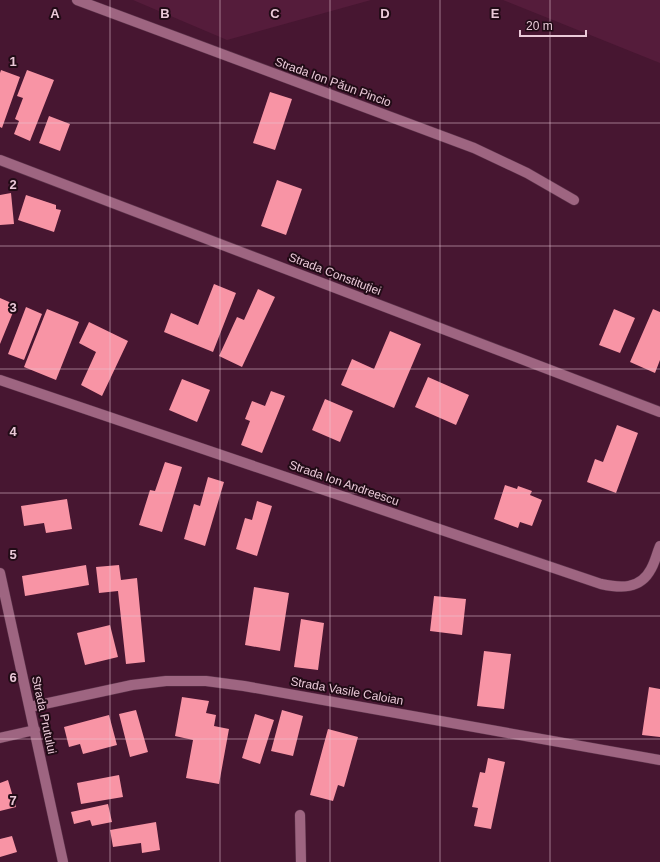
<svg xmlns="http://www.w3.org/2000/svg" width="660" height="862" viewBox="0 0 660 862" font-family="Helvetica,sans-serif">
<rect width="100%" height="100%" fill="#471631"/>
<path fill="#551c3b" d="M133,0H371L227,40Z
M503,0H660V63Z"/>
<path fill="#f894a5" d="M1,70L20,77L2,128L0,127V73Z
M27,70L54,80L30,141L14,134L19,121L15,119L23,98L17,96Z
M270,92L292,99L275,150L253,143Z
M49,116L70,124L60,151L39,143Z
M277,180L302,189L286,235L261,226Z
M11,193L14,224L0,225V195Z
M26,195L56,205V209L61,210L54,232L18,220Z
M214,284L236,293L213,352L164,332L171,313L198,325Z
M258,289L275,297L242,367L219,356L237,317L244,320Z
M0,298L16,305L0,344Z
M26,307L42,314L24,360L8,354Z
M47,309L79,322L56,380L24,367Z
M614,309L635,318L620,353L599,345Z
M653,309L660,312V360L655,373L630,362Z
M89,322L128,341L102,396L81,385L96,352L79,343Z
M390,331L421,344L394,408L341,385L352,359L374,369Z
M428,377L469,395L456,425L415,407Z
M182,379L210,390L197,422L169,410Z
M271,391L285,396L262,453L241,445L250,421L245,419L252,401L265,406Z
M325,399L353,411L340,442L312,430Z
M617,425L638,433L616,493L587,482L595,459L603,462Z
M165,462L182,467L162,532L139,525L150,490L155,491Z
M208,477L224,482L205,546L184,539L194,504L200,506Z
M505,485L517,489L518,486L532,491L530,495L542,500L532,526L520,522L518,528L494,519Z
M67,499L72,529L46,533L44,523L24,526L21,506Z
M257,501L272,506L257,556L236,549L245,518L252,520Z
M86,565L89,585L25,596L22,576Z
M119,565L121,580L137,578L145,662L126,664L118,591L99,593L96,567Z
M254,587L289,593L280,651L245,645Z
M434,596L466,599L462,635L430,631Z
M301,619L324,623L318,670L294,667Z
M110,625L118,657L85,665L77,633Z
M484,651L511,654L504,709L477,706Z
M649,687L660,689V737L642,735Z
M182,697L209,701L206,713L216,715L214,726L229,729L219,784L186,778L193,740L175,736Z
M136,710L148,752L130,757L119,714Z
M282,710L303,716L293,756L271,751Z
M255,714L274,720L260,764L242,758Z
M109,715L117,745L83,754L80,744L69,747L64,727Z
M328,729L358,737L344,787L338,785L333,801L310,795Z
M488,758L505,762L491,829L474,826L478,808L472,807L480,772L485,773Z
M119,775L123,797L81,804L77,783Z
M8,780L16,807L0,811V783Z
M108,804L112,822L92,826L90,820L74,824L71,812Z
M156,822L160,850L142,853L141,843L113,847L110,830Z
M12,836L17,852L0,857V839Z"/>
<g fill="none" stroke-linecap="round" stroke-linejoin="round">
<g stroke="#5d344b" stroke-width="11">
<path id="minor" d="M77,0L474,148L527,173L574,200
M0,160L660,412
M0,380L601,584C620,588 640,590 651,569C655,562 657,553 660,546
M0,573L63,862
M30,707L132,685L166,681H206L244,686L660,760
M0,738L35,730
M300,815L301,862"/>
</g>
<use href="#minor" stroke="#9e6581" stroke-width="10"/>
</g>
<path fill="none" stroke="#eac9d8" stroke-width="1" stroke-opacity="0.55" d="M110,0V862M220,0V862M330,0V862M440,0V862M550,0V862M0,123H660M0,246H660M0,369H660M0,493H660M0,616H660M0,739H660"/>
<g text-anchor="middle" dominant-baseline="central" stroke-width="4" stroke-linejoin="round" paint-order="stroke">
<g font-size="12" fill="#eac9d8" stroke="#210b16">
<text transform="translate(333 82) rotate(20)">Strada Ion Păun Pincio</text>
<text transform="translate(335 274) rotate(21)">Strada Constituției</text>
<text transform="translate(344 483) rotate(19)">Strada Ion Andreescu</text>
<text transform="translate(347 691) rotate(10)">Strada Vasile Caloian</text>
<text transform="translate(44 715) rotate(78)">Strada Prutului</text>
</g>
</g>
<g font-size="13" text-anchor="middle" font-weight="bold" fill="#eac9d8" stroke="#210b16" stroke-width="4" stroke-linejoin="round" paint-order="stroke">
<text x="55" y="18">A</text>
<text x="165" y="18">B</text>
<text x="275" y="18">C</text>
<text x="385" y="18">D</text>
<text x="495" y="18">E</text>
<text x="13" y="66">1</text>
<text x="13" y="189">2</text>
<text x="13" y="312">3</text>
<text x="13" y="436">4</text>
<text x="13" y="559">5</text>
<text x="13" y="682">6</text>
<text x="13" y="805">7</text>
</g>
<path d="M520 30v6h66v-6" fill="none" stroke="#eac9d8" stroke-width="2"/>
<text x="526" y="30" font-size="12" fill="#eac9d8" stroke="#210b16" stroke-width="3" paint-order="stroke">20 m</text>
</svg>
